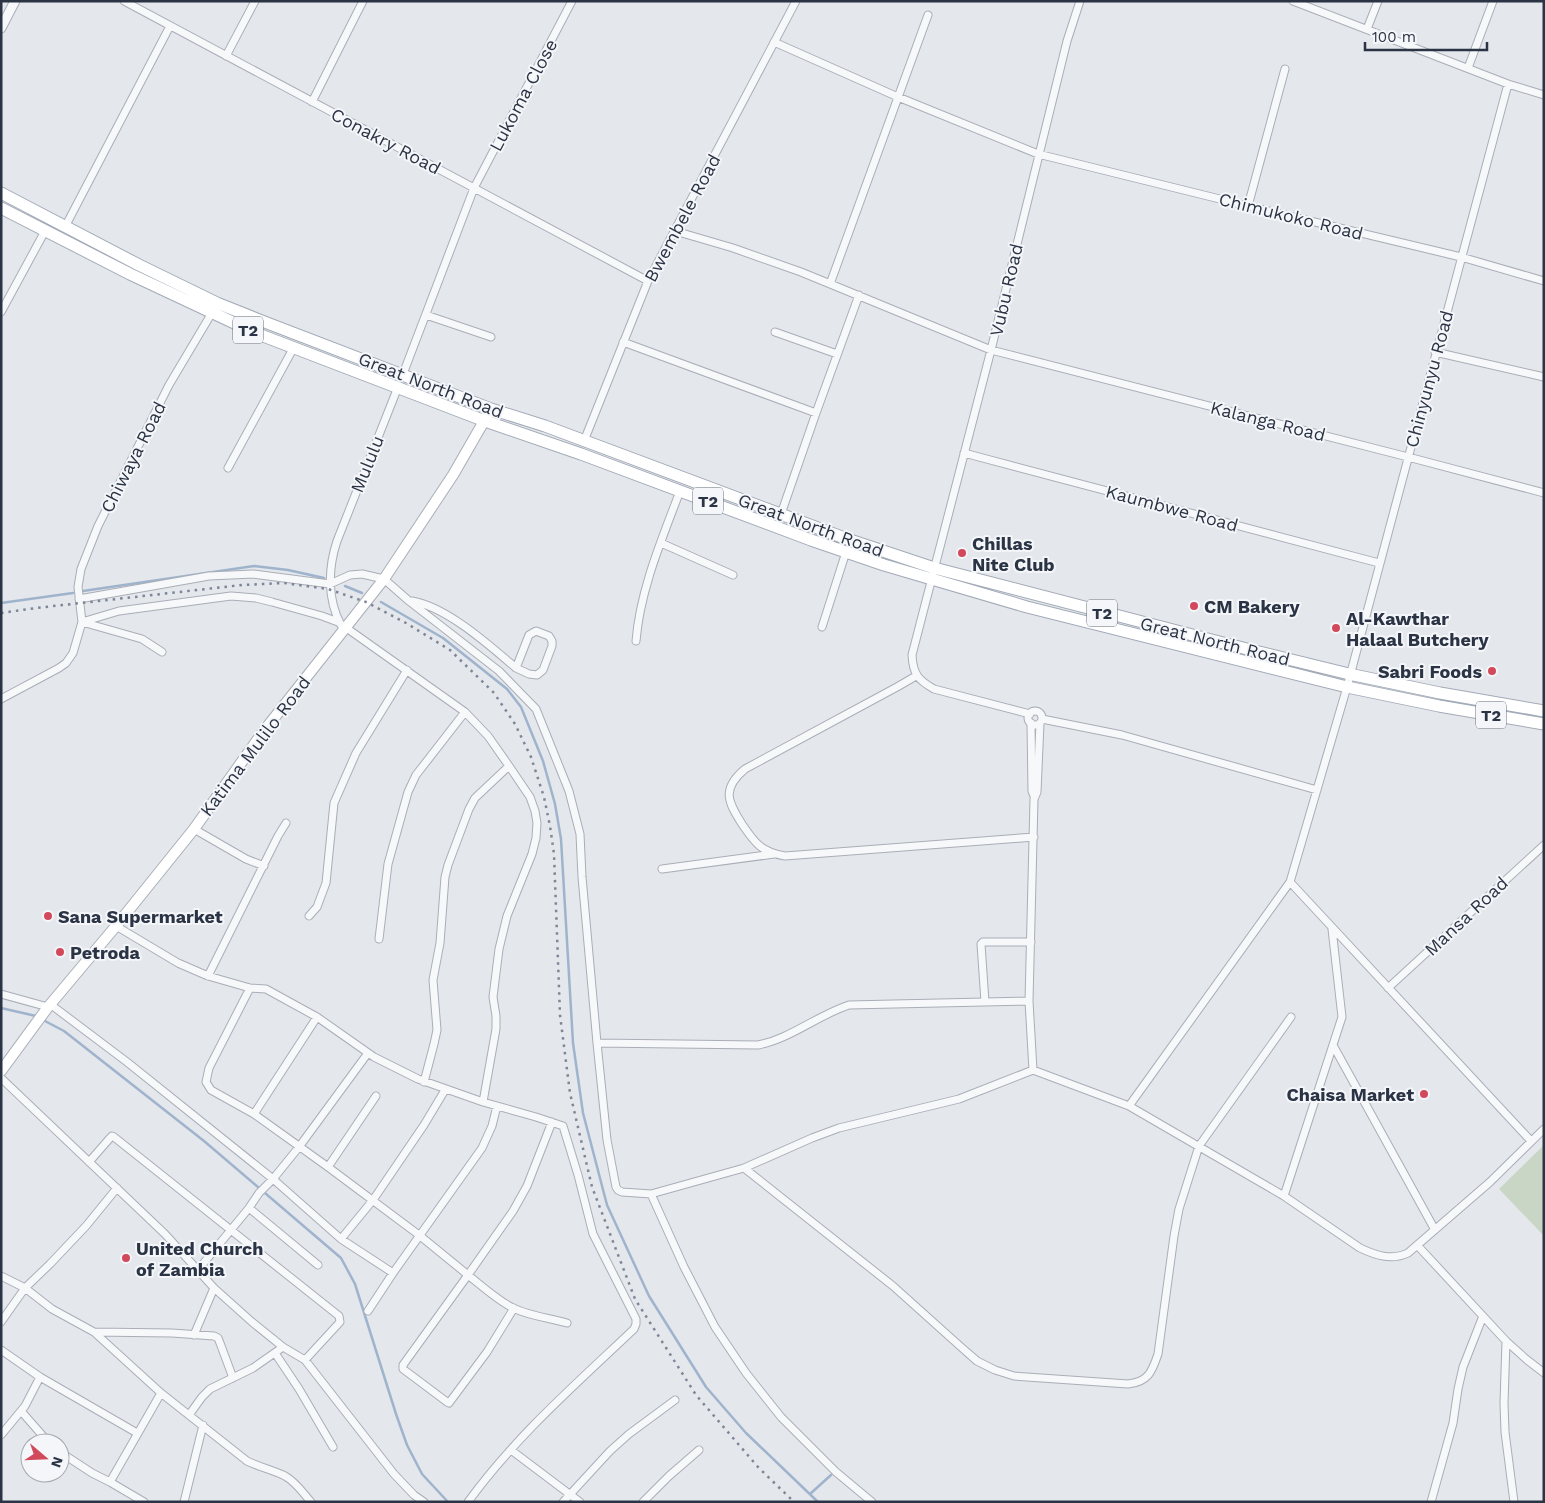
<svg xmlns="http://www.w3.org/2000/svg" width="1545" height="1503" viewBox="0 0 1545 1503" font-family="'Work Sans',sans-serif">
<rect width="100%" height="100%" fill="#e4e7ec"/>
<path fill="#c9d6c5" d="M1544,1145V1236L1499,1189Z"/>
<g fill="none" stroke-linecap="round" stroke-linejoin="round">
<path stroke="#9fb4cc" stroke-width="2.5" d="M345,586L362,593
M83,591L254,566L288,570L324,578
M381,602L443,638L507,689L521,707L543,761L555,804L561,839L573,1043L583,1113L607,1205L649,1296L706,1387L746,1433L818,1502
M1,603L73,593
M1,1008L36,1016
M43,1020L64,1031L204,1141L341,1258L355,1284L396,1414L407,1445L422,1474L448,1502
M810,1494L831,1475"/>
<g stroke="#a9aeb7" stroke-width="9">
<path id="minor" d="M124,1L648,281
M1293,1L1508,84L1544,95
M1367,29L1378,1
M774,42L898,97L1038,154L1248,206L1461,257L1544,281
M226,56L255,1
M1468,68L1493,1
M312,102L363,1
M1248,206L1285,69
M65,227L170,26
M675,231L733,248L801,272L991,350L1408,457L1544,493
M830,284L928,15
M1,312L45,231
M426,315L491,337
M775,332L837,354
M623,342L816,413
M1435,352L1544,377
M403,374L474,188L572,1
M584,441L648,281L796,1
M964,453L1379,563
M228,468L294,347
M781,514L816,413L859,295
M661,543L733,575
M79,599L209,576L253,574L330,584L350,575L362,574L384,579L409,601L499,671L536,709L569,791L580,834L582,877L597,1043L607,1140L616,1187L618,1190L622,1192L651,1194
M412,601C447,607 489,645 516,668
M82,622L119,611L231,596L256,598L272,602L322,616L338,622L465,712L488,736L509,766L530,797L535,811L537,823L536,838L532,854L507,916L499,949L493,997L496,1016V1029L483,1102
M82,622L142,639L162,652
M341,625C327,599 328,568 337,541L398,387
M822,627L846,552
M536,631L549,636L552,641V646L543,670L537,675L529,674L516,668L529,635Z
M636,641C640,590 662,539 680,491
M916,676L897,687L745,769C721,789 728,802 742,824C755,843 761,852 785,856L1034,837
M1,699L59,668L66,663L73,653L82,622L78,587L81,569L98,526L169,385L213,311
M1028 718a7 7 0 1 1 14 0a7 7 0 1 1-14 0Z
M1030,714L934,689C918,680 913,674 912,655L991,350L1067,41L1080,1
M1042,719L1122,735L1317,790
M1031,723L1032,791L1034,796
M1040,723L1037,792L1034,799L1029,1001L1033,1070L1129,1106L1284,1196L1360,1248C1375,1255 1391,1261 1408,1253L1490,1182L1544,1129
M194,829L246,859L264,866
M662,869L774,854
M1290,882L1531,1141
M309,916L317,907L326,883L334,803L356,753L407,670
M116,926L178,963L208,976L250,988L266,989L317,1017L374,1057L418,1079L483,1102L536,1117L563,1126L578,1175L593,1234L636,1319V1324L634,1329C576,1384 515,1437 468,1502
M379,939L388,864L408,792L416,775L465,712
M208,976L278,836L286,823
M250,988L209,1068L206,1082L211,1090L254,1114L328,1167L419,1235L468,1275L513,1211L527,1186L552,1122
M1388,988L1544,845
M1,994L48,1007
M985,1002L981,944L983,942H1031
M50,1004L127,1062L273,1179L259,1193L249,1208L197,1271
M597,1043L758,1045C790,1039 818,1015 849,1005L1029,1001
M1334,1047L1435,1230
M368,1053L299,1147L273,1179L341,1239L393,1273L482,1148L492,1126L497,1106
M1,1078L165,1234L214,1288L252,1322L283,1347L305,1360L394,1474L414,1495L424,1502
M424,1082L434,1044L437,1030L433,980L440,943L445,877L448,865L469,809L475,798L509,766
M1129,1106L1290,882L1347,687L1508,84
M254,1114L317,1017
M89,1162L110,1138L112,1136L114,1137L339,1316L340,1322L305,1360
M328,1167L376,1096
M744,1168L893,1286L961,1347L977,1361L995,1370L1014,1376L1128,1384C1148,1382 1152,1372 1158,1354L1174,1236L1179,1209L1199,1146L1291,1017
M1284,1196L1342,1017L1332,929
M249,1208L318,1265
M341,1239L373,1200L424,1125L445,1090
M1417,1245L1506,1341L1526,1359L1544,1373
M1,1276L25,1288L52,1309L94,1332L161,1393L247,1461C259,1467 273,1470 285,1476C296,1482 303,1493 311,1502
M514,1308L487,1352L449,1403L447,1402L403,1369V1365L468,1275C482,1286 497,1300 513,1308C530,1316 549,1318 567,1323
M368,1311L393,1273
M1,1322L25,1288L50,1264L86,1226L117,1188
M94,1332L172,1333L214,1336L218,1338L220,1343L233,1378
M194,1335L214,1288
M1506,1341L1504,1403L1505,1432L1514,1502
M1,1350L40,1377L137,1433
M275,1353L299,1389L333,1447
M21,1411L49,1443
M189,1415L202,1397L210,1389L253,1368L283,1347
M1,1435L25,1406L40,1377
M511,1450L580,1502
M60,1452L92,1473L110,1482
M144,1502L110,1482L161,1393
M184,1502L203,1425
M563,1502L610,1451L629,1434L675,1400
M643,1502L669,1476L699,1450
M872,1502L836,1472L781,1417L746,1373L715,1327L684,1267L651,1194L744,1168L812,1138L839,1128L959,1099L1033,1070
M1431,1502L1453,1423L1458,1389L1463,1367L1483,1316"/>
</g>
<g stroke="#a9aeb7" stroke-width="11">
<path id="tertiary" d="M1,28L15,1"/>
</g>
<g stroke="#a9aeb7" stroke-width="12">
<path id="secondary" d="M1,1071L48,1007L116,926L194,829L263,732L384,579L453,475L491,409"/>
</g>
<g stroke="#a3abb8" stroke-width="13">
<path id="primary" d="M1,193L139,265L217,303L262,321L491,409L545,426L850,540L934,568L1231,645L1349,674L1440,693L1544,711
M1,208L130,274L258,334L485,421L581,454L811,540L884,565L1027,607L1347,687L1439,706L1544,724"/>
</g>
<use href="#minor" stroke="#f7f8fa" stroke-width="7"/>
<use href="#tertiary" stroke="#f7f8fa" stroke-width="9"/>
<use href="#secondary" stroke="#fff" stroke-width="10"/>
<use href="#primary" stroke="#fff" stroke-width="11"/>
<path stroke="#7d8696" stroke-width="2.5" stroke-dasharray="2.5 5" stroke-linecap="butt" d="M1,613L36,608L242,585L284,583L328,589L366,602L406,623L450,650L494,693L515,724L531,757L544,797L550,826L554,854L560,1015L570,1093L592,1187L635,1299L696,1395L758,1467L794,1502"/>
</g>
<g fill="#d1495b" stroke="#f4f6f9" stroke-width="2">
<circle cx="962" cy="553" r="5"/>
<circle cx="1194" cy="606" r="5"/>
<circle cx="1336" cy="628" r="5"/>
<circle cx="1492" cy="671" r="5"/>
<circle cx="48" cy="916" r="5"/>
<circle cx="60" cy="952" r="5"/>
<circle cx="1424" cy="1094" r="5"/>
<circle cx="126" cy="1258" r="5"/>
</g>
<g text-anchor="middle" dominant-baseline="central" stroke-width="4" stroke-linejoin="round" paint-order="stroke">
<g fill="#f4f6f9" stroke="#676e7b" stroke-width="1">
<rect x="233" y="316.5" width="30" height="27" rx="4"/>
<rect x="693" y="487.5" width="30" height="27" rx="4"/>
<rect x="1087" y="599.5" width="30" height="27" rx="4"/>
<rect x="1476" y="701.5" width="30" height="27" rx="4"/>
</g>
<g font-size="16" font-weight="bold" fill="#2b3445">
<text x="248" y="330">T2</text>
<text x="708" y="501">T2</text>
<text x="1102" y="613">T2</text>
<text x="1491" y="715">T2</text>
</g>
<g font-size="18" fill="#2b3445" stroke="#f4f6f9">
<text transform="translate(523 95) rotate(-62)">Lukoma Close</text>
<text transform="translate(386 141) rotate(28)">Conakry Road</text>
<text transform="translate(1291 216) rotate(14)">Chimukoko Road</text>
<text transform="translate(682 218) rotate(-62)">Bwembele Road</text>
<text transform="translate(1006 290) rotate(-77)">Vubu Road</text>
<text transform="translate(1429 379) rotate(-75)">Chinyunyu Road</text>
<text transform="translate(431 385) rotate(21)">Great North Road</text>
<text transform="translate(1268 421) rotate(14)">Kalanga Road</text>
<text transform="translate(133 457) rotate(-63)">Chiwaya Road</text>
<text transform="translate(367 464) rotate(-68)">Mululu</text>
<text transform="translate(1172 508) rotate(15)">Kaumbwe Road</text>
<text transform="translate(811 525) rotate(20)">Great North Road</text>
<text transform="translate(1215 641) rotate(14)">Great North Road</text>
<text transform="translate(255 746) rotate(-53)">Katima Mulilo Road</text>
<text transform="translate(1466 916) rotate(-43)">Mansa Road</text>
</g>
<g font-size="18" font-weight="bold" fill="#2b3445" stroke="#f4f6f9" text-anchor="start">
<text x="972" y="543">Chillas<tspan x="972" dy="21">Nite Club</tspan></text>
<text x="1204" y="606">CM Bakery</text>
<text x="1346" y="618">Al-Kawthar<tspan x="1346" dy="21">Halaal Butchery</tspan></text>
<text x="1482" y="671" text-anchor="end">Sabri Foods</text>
<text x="58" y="916">Sana Supermarket</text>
<text x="70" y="952">Petroda</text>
<text x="1414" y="1094" text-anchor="end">Chaisa Market</text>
<text x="136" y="1248">United Church<tspan x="136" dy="21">of Zambia</tspan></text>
</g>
</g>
<rect width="1545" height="1503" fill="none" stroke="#2b3445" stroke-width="5"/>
<g transform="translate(45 1458) rotate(109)"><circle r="24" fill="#f4f6f9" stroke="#a4a8b1"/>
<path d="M0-4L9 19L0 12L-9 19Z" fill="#d1495b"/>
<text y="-8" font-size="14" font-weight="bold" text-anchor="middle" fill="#2b3445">N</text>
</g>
<path d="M1365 42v8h122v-8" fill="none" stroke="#2b3445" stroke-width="2.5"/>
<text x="1372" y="42" font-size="15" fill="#2b3445" stroke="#f4f6f9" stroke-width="4" paint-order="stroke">100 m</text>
</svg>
